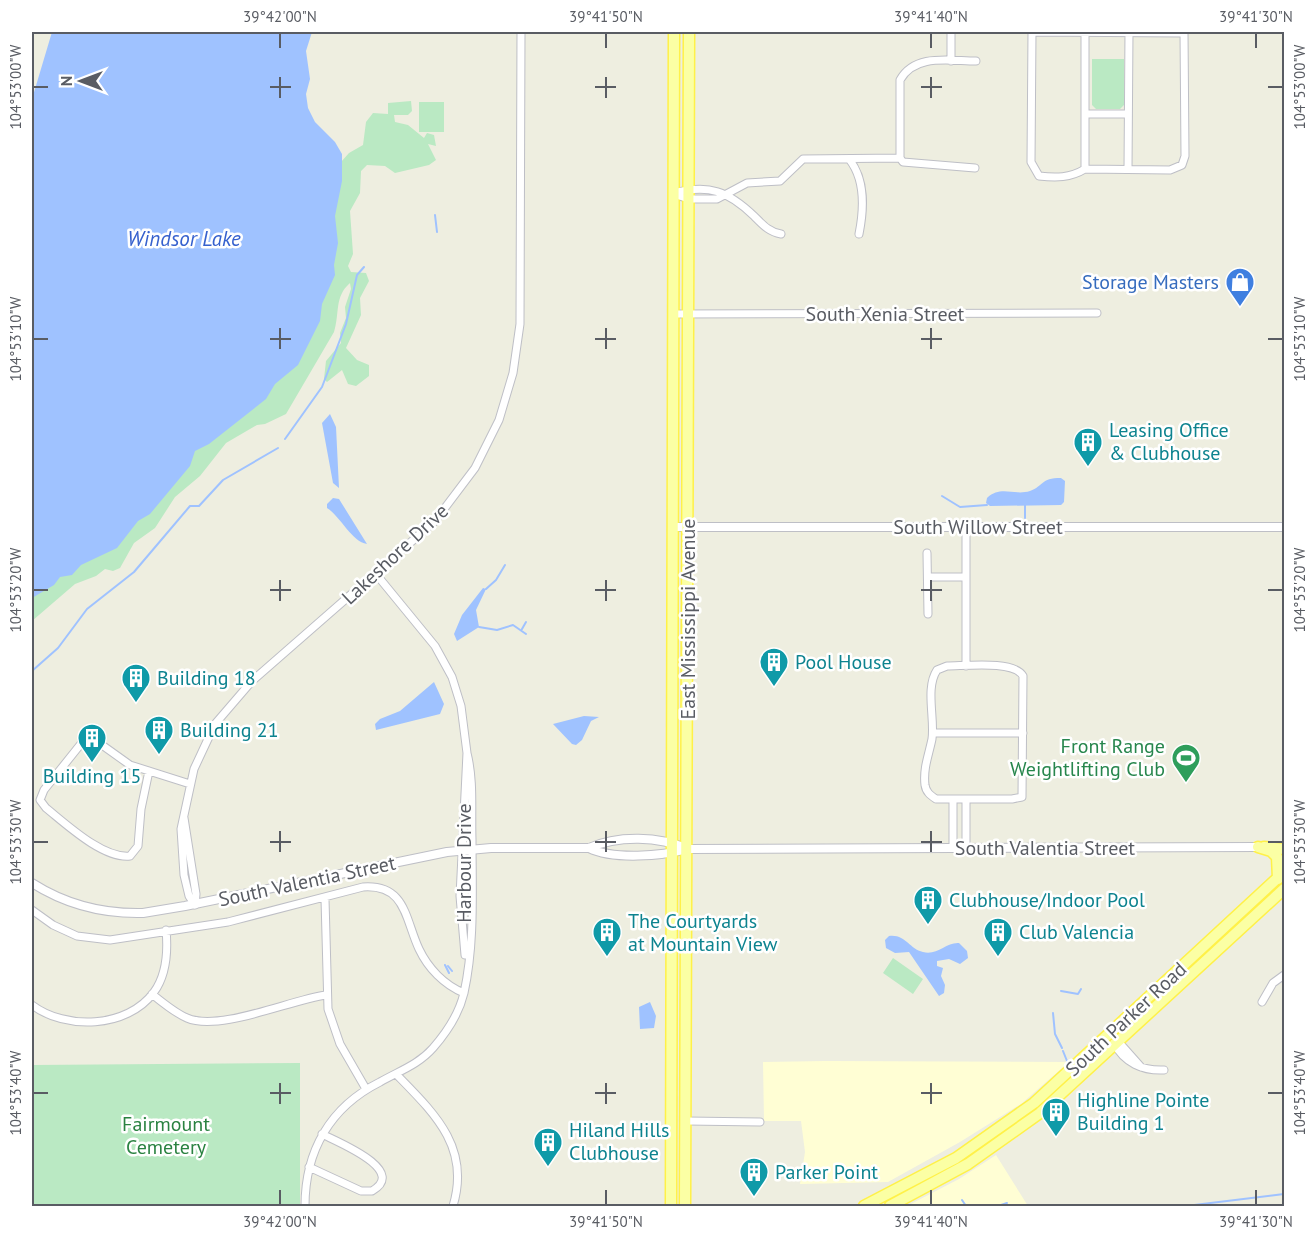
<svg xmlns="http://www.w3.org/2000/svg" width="1316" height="1238" viewBox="0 0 1316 1238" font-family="'PT Sans',sans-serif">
<rect width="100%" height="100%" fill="#eeeee0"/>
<path fill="#fffed4" d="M763,1062L826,1061L1069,1062L1021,1104L960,1142L888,1182L800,1184L805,1152L801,1121H764Z
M996,1155L1028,1206H907L959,1179Z"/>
<path fill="#bae9c3" d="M1092,59H1124V105L1120,109H1096L1092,105Z
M411,101L412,111L408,115H394L395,122L408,125L424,138L427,133L434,135L436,146L428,144L436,160L429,165L395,173L385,166L367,165L361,171L360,193L350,211L353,254L348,266L351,272L366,273L369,281L360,298L361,315L346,348L357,360L369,365V376L356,386L348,384L342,370L327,382L324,379L326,361L341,343L340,333L346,318L345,307L351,289L350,283C334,297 340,313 334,332L286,414L265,424L257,425L226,443L200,476L175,497L155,528L134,543L120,568L113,571L105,569L96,576L75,584L32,621V592L77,565L193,453L332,224L341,162L349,153L363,145L366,122L373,113L388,114V103Z
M419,102H444V132H419Z
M893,958L923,979L913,994L883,973Z
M300,1063V1206H32V1065Z"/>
<path fill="#9fc2ff" d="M52,32H312L306,51L310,79L306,94L308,108L315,122L335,142L342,154V181L335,216L338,243L334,265L335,275L322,304L320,321L298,365L275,384L266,399L209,444L195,451L190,466L150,514L138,521L117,548L81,565L72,575L60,577L54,585L32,598V99Z
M330,414L336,427L339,488L333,483L322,423Z
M1061,478L1065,481L1064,502L1061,505L990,506L986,503L987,498C1001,485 1014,496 1030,491C1044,486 1040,478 1061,478Z
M333,498L339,499L367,544C352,542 341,517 327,508V504Z
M483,588L486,589L476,610L479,627L457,641L454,634L462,615Z
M434,682L444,704L440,714L376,730L375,724L380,719L400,711Z
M584,716L599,717L591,721L582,740L576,745L572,744L553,724Z
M889,936C906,934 909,949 923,952C937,956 946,942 959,943L967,951L968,958L960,964L949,959L937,961V966L943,968L941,976L945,985L944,993L939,996L909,952L895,953L886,948L885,940Z
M650,1002L656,1016L654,1028L640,1029L639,1007Z"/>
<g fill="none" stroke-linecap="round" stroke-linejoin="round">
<path stroke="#9fc2ff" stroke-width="2" d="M435,215L437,232
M285,439L322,387L346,324L357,275L364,267
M942,496L960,507L987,505
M1025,518V505
M486,589L496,580L505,565
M479,627L497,630L513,625L526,634
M522,629L526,622
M32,671L58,648L87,609L134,572L190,506H199L223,480L278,448
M445,965L449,973
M448,966L452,971
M1061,991L1078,994L1081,989
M1053,1013L1055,1034L1062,1048
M1063,1051L1067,1061
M962,1200L966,1206
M998,1206L1007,1203
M1186,1206L1284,1194"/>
<g stroke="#bebfc6" stroke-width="9">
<path id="minor" d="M1032,32L1031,162L1039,176C1056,178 1070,178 1085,169L1170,170L1182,165L1185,156L1184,32
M1032,32L1184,33
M951,61V32
M1085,114H1128
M900,158V80C915,53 950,61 976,61
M849,159C866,180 864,209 859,234
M1085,169V33
M1128,169L1129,32
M674,193C709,184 728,191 754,216C763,225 769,232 781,234
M673,194L689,199H717L747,183L780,181L803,159L900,158L903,162L975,168
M673,314L1097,313
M927,553L928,614
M376,574L435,646L452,677L461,706L467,753L460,896L465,955
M928,577H966
M947,666C965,666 1014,660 1023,676L1022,797L1012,799H936C930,795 926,792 925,785C923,768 929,754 932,739C935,718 925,688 937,670Z
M966,666V528
M933,733H1023
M149,771L141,809L138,846L130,856C103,859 66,824 46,808L40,800L44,790L88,735L130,765L190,784
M184,818L196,894L195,905
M953,848V799
M966,848V799
M325,899L328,1009L340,1044L366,1089
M195,905L189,896L184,875L181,829L194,769L215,724L252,681L435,521L475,468L499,420L513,373L520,324L521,32
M32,910L53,925L77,936L110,940L228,922L363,887C406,884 405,919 419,949C428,968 444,985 464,993
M152,994C163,1003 175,1013 187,1018C219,1032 290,1000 326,995
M1262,1002L1273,983L1284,975
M32,1005C65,1030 127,1029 154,992C167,974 168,951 166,930
M1117,1040L1141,1067
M1114,1043C1124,1063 1143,1071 1164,1070
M396,1074C434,1113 471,1147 453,1206
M687,1121L760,1122
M309,1167L361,1191H372C409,1170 335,1141 322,1134
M305,1206C305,1151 330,1107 380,1082C399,1071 418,1065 433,1048C447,1032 459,1014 464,993C475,943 472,890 472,839C471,810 474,781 467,753"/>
</g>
<g stroke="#bebfc6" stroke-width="10">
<path id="tertiary" d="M672,527H1284
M589,848C613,860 662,856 688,849L1258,847
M32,883C65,904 103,914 143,913L185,906L447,852L491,848H589C618,835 659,836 688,849"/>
</g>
<g stroke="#fff148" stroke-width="13">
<path id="primary" d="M1258,847L1271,851L1277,857L1278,879
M1264,847L1284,849
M671,1206L674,32
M685,1206L689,32
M864,1206L956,1158L1034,1103L1284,872
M890,1206L968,1164L1040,1113L1284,889"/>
</g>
<use href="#minor" stroke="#fff" stroke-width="7"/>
<use href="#tertiary" stroke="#fff" stroke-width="8"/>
<use href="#primary" stroke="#fbffa4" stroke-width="10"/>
</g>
<path fill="none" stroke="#595c63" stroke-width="2" d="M280,33V48M606,33V48M931,33V48M1256,33V48M280,77V98M606,77V98M931,77V98M33,87H48M270,87H291M595,87H616M921,87H942M1268,87H1283M280,328V349M606,328V349M931,328V349M33,339H48M270,339H291M595,339H616M921,339H942M1268,339H1283M280,580V601M606,580V601M931,580V601M33,590H48M270,590H291M595,590H616M921,590H942M1268,590H1283M280,831V852M606,831V852M931,831V852M33,842H48M270,842H291M595,842H616M921,842H942M1268,842H1283M280,1083V1104M606,1083V1104M931,1083V1104M33,1093H48M270,1093H291M595,1093H616M921,1093H942M1268,1093H1283M280,1190V1205M606,1190V1205M931,1190V1205M1256,1190V1205"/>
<defs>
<g id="shop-pin" transform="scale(1.5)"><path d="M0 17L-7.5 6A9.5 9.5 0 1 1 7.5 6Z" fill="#3f7fe0" stroke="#fff"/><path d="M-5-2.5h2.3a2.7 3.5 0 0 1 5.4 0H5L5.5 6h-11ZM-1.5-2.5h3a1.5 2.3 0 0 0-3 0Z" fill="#fff"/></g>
<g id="building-pin" transform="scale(1.5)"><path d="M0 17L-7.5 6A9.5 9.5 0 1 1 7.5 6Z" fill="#0f9aa8" stroke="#fff"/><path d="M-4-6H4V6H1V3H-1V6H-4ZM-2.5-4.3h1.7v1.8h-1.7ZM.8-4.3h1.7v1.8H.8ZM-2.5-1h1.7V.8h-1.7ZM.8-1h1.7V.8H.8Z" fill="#fff"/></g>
<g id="stadium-pin" transform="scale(1.5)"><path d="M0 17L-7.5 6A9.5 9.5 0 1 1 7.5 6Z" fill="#2e9e5b" stroke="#fff"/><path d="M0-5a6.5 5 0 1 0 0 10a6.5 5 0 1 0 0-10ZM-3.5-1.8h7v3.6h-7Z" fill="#fff"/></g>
</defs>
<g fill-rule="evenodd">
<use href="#shop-pin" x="1240" y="282"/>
<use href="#building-pin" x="1088" y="442"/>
<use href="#building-pin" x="774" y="662"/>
<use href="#building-pin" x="136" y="678"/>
<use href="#building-pin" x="159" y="730"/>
<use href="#building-pin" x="92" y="738"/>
<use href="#stadium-pin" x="1186" y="758"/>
<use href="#building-pin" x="928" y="900"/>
<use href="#building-pin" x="607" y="932"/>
<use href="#building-pin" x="998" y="932"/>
<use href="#building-pin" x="1056" y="1112"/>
<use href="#building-pin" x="548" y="1142"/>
<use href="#building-pin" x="754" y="1172"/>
</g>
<g text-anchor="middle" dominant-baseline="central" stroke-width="5" stroke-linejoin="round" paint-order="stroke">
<g font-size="20" fill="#366cbe" stroke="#fff" text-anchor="end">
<text x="1219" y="282">Storage Masters</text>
</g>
<g font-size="20" fill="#595c63" stroke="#fff">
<text x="885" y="314">South Xenia Street</text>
<text x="978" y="527">South Willow Street</text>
<text transform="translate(395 554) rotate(-43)">Lakeshore Drive</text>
<text transform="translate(688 619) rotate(-90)">East Mississippi Avenue</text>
<text x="1045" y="848">South Valentia Street</text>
<text transform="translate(464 863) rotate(-90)">Harbour Drive</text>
<text transform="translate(307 881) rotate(-12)">South Valentia Street</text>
<text transform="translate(1126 1019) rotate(-43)">South Parker Road</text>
</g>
<g font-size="20" fill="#0d838f" stroke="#fff" text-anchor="start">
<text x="1109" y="430">Leasing Office<tspan x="1109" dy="23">&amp; Clubhouse</tspan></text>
<text x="795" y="662">Pool House</text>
<text x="157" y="678">Building 18</text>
<text x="180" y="730">Building 21</text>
<text x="92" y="776" text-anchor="middle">Building 15</text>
<text x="949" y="900">Clubhouse/Indoor Pool</text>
<text x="628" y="921">The Courtyards<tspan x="628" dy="23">at Mountain View</tspan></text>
<text x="1019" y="932">Club Valencia</text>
<text x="1077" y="1100">Highline Pointe<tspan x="1077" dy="23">Building 1</tspan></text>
<text x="569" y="1130">Hiland Hills<tspan x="569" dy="23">Clubhouse</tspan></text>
<text x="775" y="1172">Parker Point</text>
</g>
<g font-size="20" fill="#27864d" stroke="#fff" text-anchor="end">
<text x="1165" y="746">Front Range<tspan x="1165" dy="23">Weightlifting Club</tspan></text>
</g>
<g font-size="20" fill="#2a8241" stroke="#fff">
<text x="166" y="1124">Fairmount<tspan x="166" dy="23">Cemetery</tspan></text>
</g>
<g font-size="21" font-style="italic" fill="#3661ce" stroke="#fff">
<text x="184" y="238">Windsor Lake</text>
</g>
</g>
<rect width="1316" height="1238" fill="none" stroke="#ffffff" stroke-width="66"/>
<g transform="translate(81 81) rotate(270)" stroke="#ffffff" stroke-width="4.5" paint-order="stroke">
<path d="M0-4.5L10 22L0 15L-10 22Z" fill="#595c63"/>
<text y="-9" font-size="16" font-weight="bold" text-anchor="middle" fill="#595c63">N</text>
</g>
<rect x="33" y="33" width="1250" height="1172" fill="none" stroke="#595c63" stroke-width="2"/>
<g font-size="15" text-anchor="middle" fill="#595c63">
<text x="280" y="22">39°42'00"N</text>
<text x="606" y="22">39°41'50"N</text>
<text x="931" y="22">39°41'40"N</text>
<text x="1256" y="22">39°41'30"N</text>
<text transform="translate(1300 87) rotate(-90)" y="5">104°53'00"W</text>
<text transform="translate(16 87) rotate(-90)" y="5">104°53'00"W</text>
<text transform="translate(1300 339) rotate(-90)" y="5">104°53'10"W</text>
<text transform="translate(16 339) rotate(-90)" y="5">104°53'10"W</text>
<text transform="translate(1300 590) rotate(-90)" y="5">104°53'20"W</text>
<text transform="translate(16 590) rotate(-90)" y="5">104°53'20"W</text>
<text transform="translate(1300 842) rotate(-90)" y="5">104°53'30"W</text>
<text transform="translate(16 842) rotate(-90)" y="5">104°53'30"W</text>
<text transform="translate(1300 1093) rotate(-90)" y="5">104°53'40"W</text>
<text transform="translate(16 1093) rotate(-90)" y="5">104°53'40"W</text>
<text x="280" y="1227">39°42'00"N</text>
<text x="606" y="1227">39°41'50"N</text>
<text x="931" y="1227">39°41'40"N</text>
<text x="1256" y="1227">39°41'30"N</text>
</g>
</svg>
